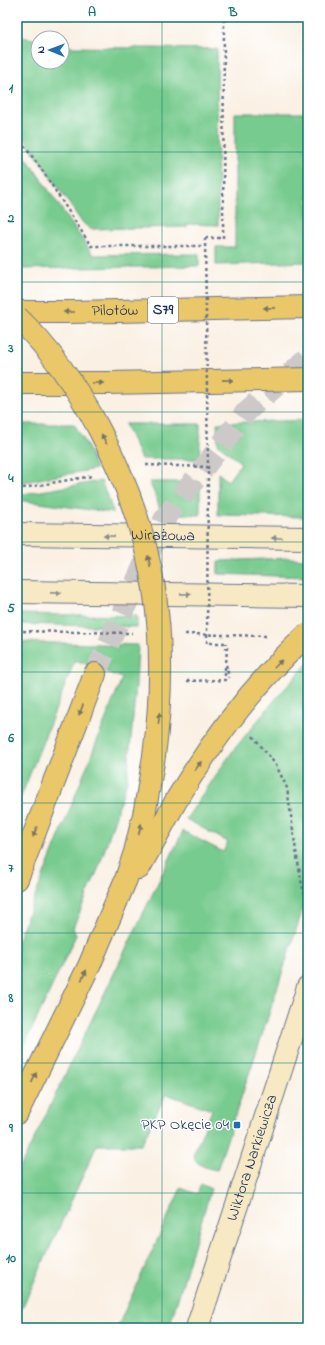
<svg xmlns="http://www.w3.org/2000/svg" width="325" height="1345" viewBox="0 0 325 1345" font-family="'Indie Flower',sans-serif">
<rect width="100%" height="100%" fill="#fff"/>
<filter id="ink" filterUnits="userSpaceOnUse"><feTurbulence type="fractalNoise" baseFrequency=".025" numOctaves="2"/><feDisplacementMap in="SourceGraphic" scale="8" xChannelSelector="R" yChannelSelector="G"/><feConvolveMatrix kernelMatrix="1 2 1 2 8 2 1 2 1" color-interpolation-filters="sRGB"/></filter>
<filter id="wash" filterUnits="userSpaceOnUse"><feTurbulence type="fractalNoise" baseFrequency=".012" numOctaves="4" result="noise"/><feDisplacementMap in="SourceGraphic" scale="16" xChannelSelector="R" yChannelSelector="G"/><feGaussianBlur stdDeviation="0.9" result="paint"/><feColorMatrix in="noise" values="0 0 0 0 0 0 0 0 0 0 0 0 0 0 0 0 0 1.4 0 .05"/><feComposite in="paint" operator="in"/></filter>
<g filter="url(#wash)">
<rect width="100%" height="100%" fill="#faf0e3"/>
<path fill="#77cb8e" stroke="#497d76" d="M17,36L38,40V62H62V45L73,47L217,49L218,225L187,224V227L90,229L81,221L17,127Z
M235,113H308V262L216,265V247H235Z
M17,144L93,255L199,254V266L17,269Z
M308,420V517L218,515V473L228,481L241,463L218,444L217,423Z
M17,424H74L87,445L96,469L17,483Z
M125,424H200V459H141Z
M101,481L114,513L17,500V495Z
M149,482H200V515L161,513L156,497Z
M289,558L308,559V577L218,574V561Z
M17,614L137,616V627L17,624Z
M17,642L138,645L136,685L127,781L99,867L73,928L76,935L17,1061V942L122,678L75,660L17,807Z
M308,663V893L268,1017L217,1170C206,1168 197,1166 193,1155L212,1110L166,1094L141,1145H97L17,1319V1175L18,1172L183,831L223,852L228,842L186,819L232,752L272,703Z
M201,1184L211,1189L169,1328H117L181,1188L197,1194Z"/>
</g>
<g filter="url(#ink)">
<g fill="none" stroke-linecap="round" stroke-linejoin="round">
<path stroke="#cdc9c8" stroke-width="22" stroke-dasharray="22 11" stroke-linecap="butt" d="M95,674L164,520L247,411L308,358"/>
<g stroke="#69738d" stroke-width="24">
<g id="secondary">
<path id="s1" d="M17,534L308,538"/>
<path d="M17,592L308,596"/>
<path id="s2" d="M197,1328L308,987"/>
</g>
</g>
<g stroke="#69738d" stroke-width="24">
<g id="highway">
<path id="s3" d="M17,312H71L308,307"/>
<path d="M17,383H107L308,379"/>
<path d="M139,868L177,799"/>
<path d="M17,879L95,674"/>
<path d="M17,1113L89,966L126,879L135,852L145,810L154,756"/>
</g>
</g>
<path stroke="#69738d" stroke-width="2.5" stroke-dasharray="3 3" stroke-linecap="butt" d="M17,136L42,170L91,246H206
M205,238H223L224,17
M146,465L208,467
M17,489L92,476
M17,631L132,633
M185,634L266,636
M227,647L226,664L229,678
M226,650V643
M187,681L225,680V665
M253,736L276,765L287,788L296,851L302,885L308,908"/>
<use href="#secondary" stroke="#f7e9c3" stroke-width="22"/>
<use href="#highway" stroke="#eac769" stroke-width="22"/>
<g stroke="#69738d" stroke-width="24" stroke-linecap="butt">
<path id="highway-bridge" d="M17,317C50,349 78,389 99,429C156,536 170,637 154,756
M177,799C213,739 257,681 308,634"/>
</g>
<path stroke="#69738d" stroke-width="2.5" stroke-dasharray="3 3" stroke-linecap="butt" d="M205,238L208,467L207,643H226"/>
<use href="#highway-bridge" stroke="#eac769" stroke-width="22"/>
</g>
<defs><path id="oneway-solid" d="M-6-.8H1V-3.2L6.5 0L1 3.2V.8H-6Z"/></defs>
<g fill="#787363">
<use href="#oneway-solid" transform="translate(269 308) rotate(179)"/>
<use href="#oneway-solid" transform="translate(69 312) rotate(180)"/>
<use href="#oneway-solid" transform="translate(228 380) rotate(-1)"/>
<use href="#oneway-solid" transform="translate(98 383)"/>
<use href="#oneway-solid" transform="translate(104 439) rotate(-118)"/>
<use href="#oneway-solid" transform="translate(149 561) rotate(-103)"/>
<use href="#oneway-solid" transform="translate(278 664) rotate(-46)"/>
<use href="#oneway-solid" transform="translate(81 710) rotate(111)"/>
<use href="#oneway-solid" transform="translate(159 718) rotate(-85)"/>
<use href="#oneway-solid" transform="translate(198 766) rotate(-55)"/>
<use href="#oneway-solid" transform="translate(140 829) rotate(-76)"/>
<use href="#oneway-solid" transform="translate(35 832) rotate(111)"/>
<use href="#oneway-solid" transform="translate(84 975) rotate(-64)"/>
<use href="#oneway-solid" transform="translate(34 1078) rotate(-65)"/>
</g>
<g fill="#898c90">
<use href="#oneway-solid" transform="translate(109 536) rotate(-179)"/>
<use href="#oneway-solid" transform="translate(277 538) rotate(-180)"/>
<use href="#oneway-solid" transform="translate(56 593) rotate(1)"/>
<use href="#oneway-solid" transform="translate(186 594) rotate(1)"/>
</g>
</g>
<path fill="none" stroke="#0f766e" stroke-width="1" stroke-opacity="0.55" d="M162,17V1328M17,152H308M17,282H308M17,412H308M17,542H308M17,672H308M17,803H308M17,933H308M17,1063H308M17,1193H308"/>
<rect fill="#1f6fb2" stroke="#fff" stroke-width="1.5" x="233" y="1121" width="8" height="8" rx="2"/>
<g text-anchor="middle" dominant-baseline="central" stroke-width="3" stroke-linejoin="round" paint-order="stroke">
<rect fill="#fff" stroke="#5f6d8e" stroke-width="1" x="148" y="297" width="30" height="26" rx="3"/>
<g font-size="15" font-weight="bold" fill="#1b2f5e">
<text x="163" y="310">S79</text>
</g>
<g font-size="16" fill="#1b2f5e" stroke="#fff">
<text stroke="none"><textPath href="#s3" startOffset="98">Pilotów</textPath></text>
<text stroke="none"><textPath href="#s1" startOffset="146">Wirażowa</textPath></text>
<text stroke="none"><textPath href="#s2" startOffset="179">Wiktora Narkiewicza</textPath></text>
</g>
<g font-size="16" fill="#1b2f5e" stroke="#fff" text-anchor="end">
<text x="229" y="1125">PKP Okęcie 04</text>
</g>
</g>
<rect width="325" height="1345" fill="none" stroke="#fff" stroke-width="44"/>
<g transform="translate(50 50) rotate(271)"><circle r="19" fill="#ffffff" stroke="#a4acbf"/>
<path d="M0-3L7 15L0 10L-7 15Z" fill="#1f6fb2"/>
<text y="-6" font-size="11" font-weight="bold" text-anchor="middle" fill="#1b2f5e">N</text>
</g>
<rect x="22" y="22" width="281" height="1301" fill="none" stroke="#0f766e" stroke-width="1.5"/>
<g font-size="13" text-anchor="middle" font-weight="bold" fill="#0f766e">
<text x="92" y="16">A</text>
<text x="233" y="16">B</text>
<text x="11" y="92">1</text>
<text x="11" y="222">2</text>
<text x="11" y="352">3</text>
<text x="11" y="482">4</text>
<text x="11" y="612">5</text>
<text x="11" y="742">6</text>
<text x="11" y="872">7</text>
<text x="11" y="1002">8</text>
<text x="11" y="1132">9</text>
<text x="11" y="1262">10</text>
</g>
</svg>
